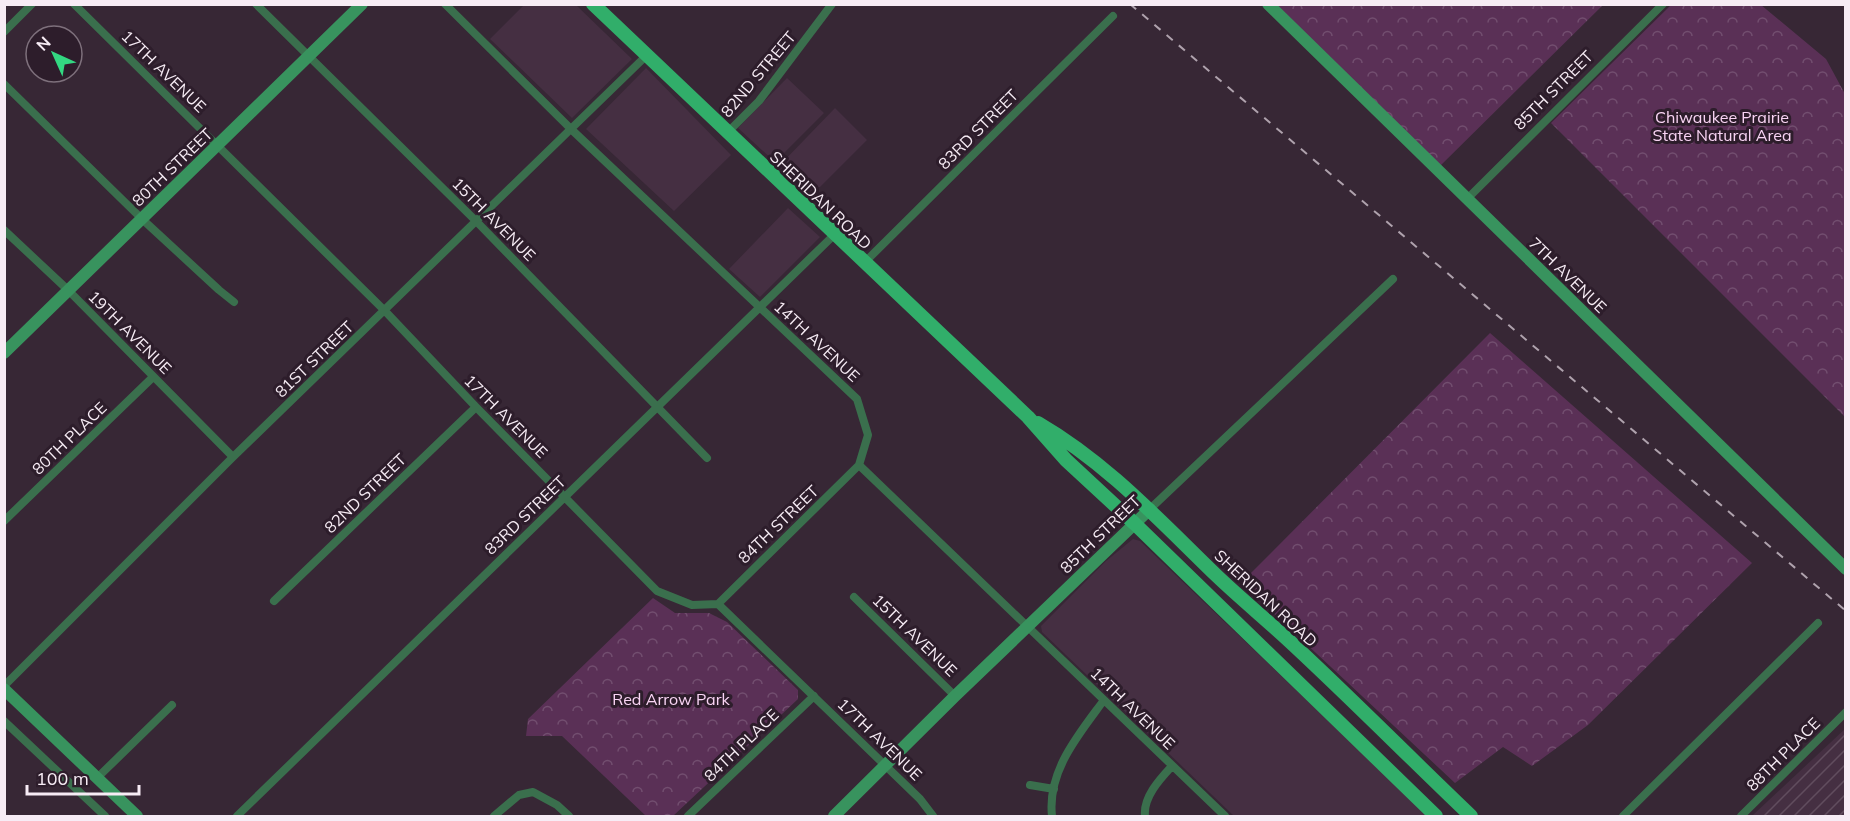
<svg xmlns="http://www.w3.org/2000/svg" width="1850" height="821" viewBox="0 0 1850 821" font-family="Mulish,sans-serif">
<defs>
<pattern id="industrial-furrows" width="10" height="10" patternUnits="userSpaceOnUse" patternTransform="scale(1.5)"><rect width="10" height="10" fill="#452f42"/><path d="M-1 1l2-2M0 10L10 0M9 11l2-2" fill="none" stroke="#614d5e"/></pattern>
<pattern id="forest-crowns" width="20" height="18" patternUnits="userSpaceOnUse" patternTransform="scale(1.5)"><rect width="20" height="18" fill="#5a3056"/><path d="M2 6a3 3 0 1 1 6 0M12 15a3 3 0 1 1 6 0" fill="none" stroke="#724e6f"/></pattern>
</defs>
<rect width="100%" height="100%" fill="#372735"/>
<path fill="#452f42" d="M524,5H576L632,59L572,118L490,39Z
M646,68L731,155L674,211L586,129Z
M787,78L824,113L775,162L738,128Z
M835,108L867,140L820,187H815L807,195L779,166Z
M788,208L820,237L760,297L729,269Z
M1133,539L1140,541L1428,816H1234L1042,632L1041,626L1106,561Z"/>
<path fill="url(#industrial-furrows)" d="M1845,729V816H1752Z"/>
<path fill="url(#forest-crowns)" d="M1271,5H1603L1439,167Z
M1671,5H1761L1826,59L1845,94V417L1551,123Z
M1490,333L1752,563L1588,725L1532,766L1503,747L1455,783L1241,583Z
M653,598L675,613H709L727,622L798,690V699L673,816H646L562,736H526L528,719Z"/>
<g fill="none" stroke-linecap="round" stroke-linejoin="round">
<path stroke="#3a6f4d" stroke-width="8" d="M74,4L385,311L476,407L657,591L692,605L718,604L920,799L933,816
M256,4L477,222L707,458
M445,4L572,130L857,399L868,435L859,465L718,604
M4,32L32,4
M4,84L142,219L219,290L234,302
M727,133L759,101L832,4
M1467,199L1663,4
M4,230L68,290L233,457
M864,263L1113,16
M859,465L1225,816
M1150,509L1393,279
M4,521L153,377
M854,597L955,696
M274,601L476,407
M4,686L233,457L647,55
M4,721L105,816
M97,778L172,705
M1030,785L1054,789
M237,816L834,235
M494,816L519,795L533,792L557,805L569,816
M688,816L814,696
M1052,816C1047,771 1079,734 1104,700
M1145,816C1143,797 1160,779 1172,766
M1623,816L1818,623
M1741,816L1846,712"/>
<path stroke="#38935e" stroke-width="12" d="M1268,4L1846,569
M4,353L362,4
M4,689L137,816
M834,816L955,696L1150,509"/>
<path stroke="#31ae6a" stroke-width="14" d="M593,4L1028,417L1066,460L1134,523L1436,816
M1038,423C1107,463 1160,521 1217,576C1239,597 1262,616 1285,637C1348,695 1409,757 1471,816"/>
<path stroke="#afa2ad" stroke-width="2" stroke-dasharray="8 8" stroke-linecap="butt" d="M1130,4L1846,611"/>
</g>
<g text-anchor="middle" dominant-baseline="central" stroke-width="6" stroke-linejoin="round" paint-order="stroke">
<g font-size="16" fill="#f7ecf5" stroke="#2d1d2b">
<text transform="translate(164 71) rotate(44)">17TH AVENUE</text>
<text transform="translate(758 74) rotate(-50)">82ND STREET</text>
<text transform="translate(1553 90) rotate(-45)">85TH STREET</text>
<text transform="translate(978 129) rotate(-45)">83RD STREET</text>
<text transform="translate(172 167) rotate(-44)">80TH STREET</text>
<text transform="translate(821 200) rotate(44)">SHERIDAN ROAD</text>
<text transform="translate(494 219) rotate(45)">15TH AVENUE</text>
<text transform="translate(1568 275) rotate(44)">7TH AVENUE</text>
<text transform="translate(130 332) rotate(45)">19TH AVENUE</text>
<text transform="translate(817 341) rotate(43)">14TH AVENUE</text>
<text transform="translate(314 359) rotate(-44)">81ST STREET</text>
<text transform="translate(506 416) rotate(45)">17TH AVENUE</text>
<text transform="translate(69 438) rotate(-44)">80TH PLACE</text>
<text transform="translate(365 493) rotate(-44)">82ND STREET</text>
<text transform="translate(525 515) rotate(-44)">83RD STREET</text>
<text transform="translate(778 524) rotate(-44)">84TH STREET</text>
<text transform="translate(1100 534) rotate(-44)">85TH STREET</text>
<text transform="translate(1266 598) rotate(43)">SHERIDAN ROAD</text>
<text transform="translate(915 635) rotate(44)">15TH AVENUE</text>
<text transform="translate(1133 708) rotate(44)">14TH AVENUE</text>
<text transform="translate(880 739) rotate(44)">17TH AVENUE</text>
<text transform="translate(741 745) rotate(-44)">84TH PLACE</text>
<text transform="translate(1783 754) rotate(-45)">88TH PLACE</text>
</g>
<g font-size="16" fill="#f9d4f4" stroke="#2d1d2b">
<text x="1722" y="117">Chiwaukee Prairie<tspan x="1722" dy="18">State Natural Area</tspan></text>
<text x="671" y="699">Red Arrow Park</text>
</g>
</g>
<rect width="1850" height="821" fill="none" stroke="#f7ecf5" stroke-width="12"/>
<g transform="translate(54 54) rotate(315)"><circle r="28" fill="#2d1d2b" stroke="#7e707c" stroke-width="1.5"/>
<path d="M0-4.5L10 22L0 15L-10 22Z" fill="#33d882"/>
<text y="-9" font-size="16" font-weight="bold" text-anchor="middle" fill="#f7ecf5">N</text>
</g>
<path d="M27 785v9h112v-9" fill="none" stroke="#f7ecf5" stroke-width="3"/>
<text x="36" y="785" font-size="18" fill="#f7ecf5" stroke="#2d1d2b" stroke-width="4.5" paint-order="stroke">100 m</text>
</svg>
